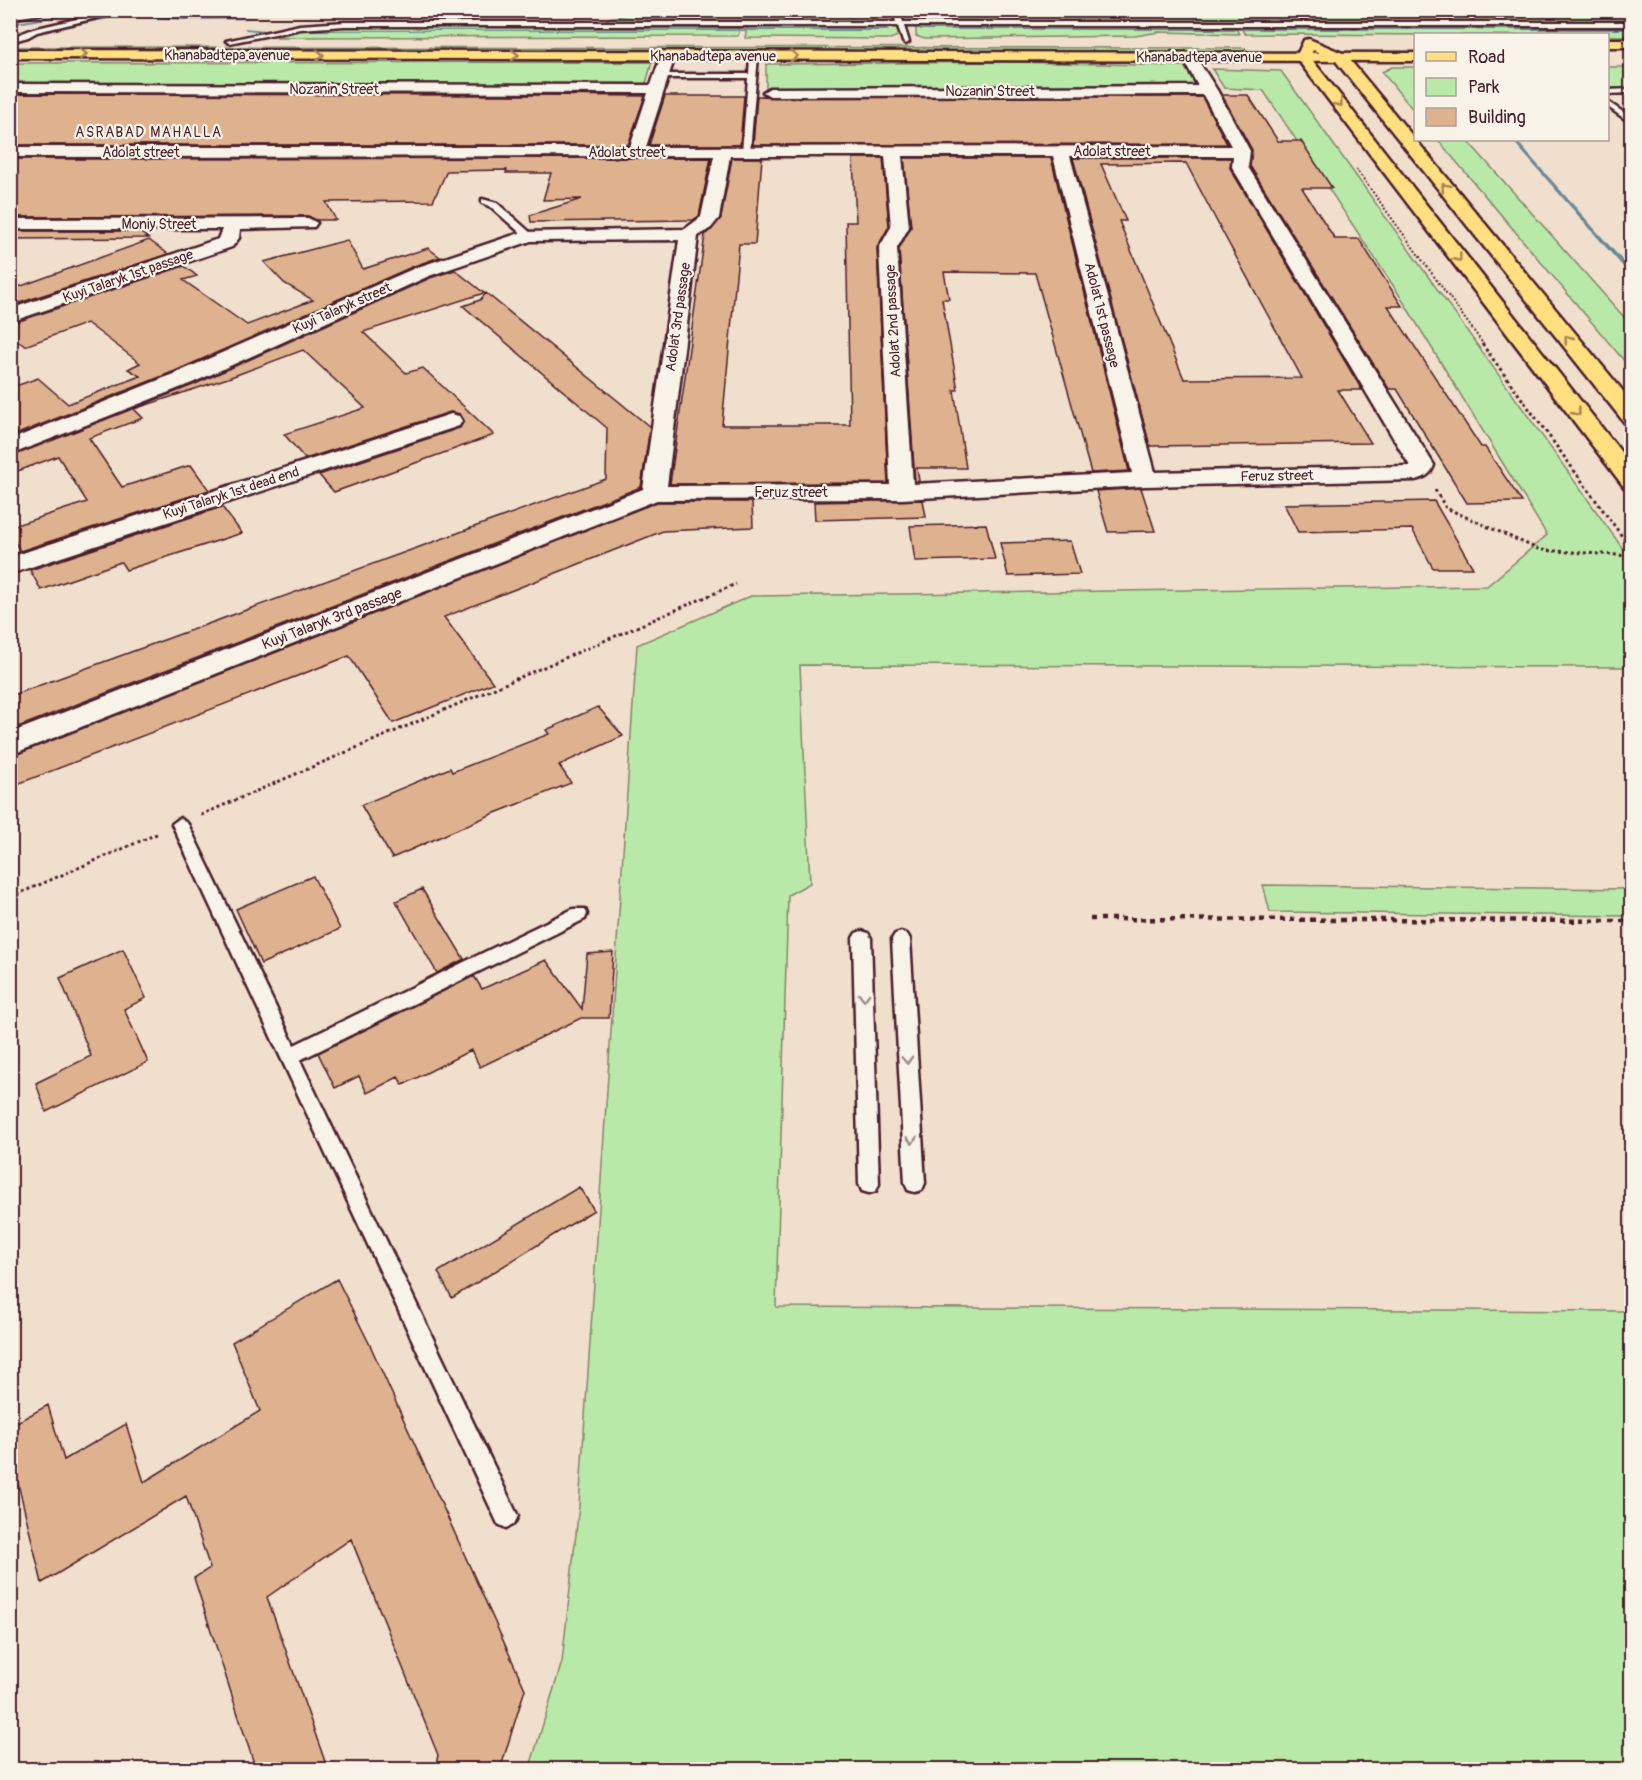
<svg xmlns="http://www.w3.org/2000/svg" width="1642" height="1780" viewBox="0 0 1642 1780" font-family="Pangolin,sans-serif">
<rect width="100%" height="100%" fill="#f0dfcd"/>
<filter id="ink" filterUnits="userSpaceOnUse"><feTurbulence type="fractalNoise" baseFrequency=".0167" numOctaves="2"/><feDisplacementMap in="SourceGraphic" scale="12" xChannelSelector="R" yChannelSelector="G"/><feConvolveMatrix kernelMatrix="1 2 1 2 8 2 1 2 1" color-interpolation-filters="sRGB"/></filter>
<g filter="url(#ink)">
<path fill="#b9e9a8" stroke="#82846a" stroke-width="1.5" d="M650,11L879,10L883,14L869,21H604L609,18Z
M925,11L1631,10L1632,21H939L922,16V13Z
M334,27L740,28L738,36L276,37L310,28Z
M747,27H897L898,36L890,39L745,38Z
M916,27H1235L1239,34L1159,32L1135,36L925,39L916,36Z
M1240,27H1631L1632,36L1245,34Z
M11,47L1245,48L1248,51L11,50Z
M652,62L645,87L11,85V63Z
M1017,62L1184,66L1197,87L766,88V64Z
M1392,67H1415V112L1382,72Z
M1608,67H1631V88H1608Z
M1212,69L1281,71L1631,560V667L800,665L810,883L788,895L776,1307L1631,1311V1769L529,1770L562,1662L579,1506L637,645L751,596L1487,586L1547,535L1398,293L1263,90L1224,88Z
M1438,140H1467L1631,325V369Z
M1263,885L1631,889V916L1270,912Z"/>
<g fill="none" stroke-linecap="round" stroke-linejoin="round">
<path fill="#6b8898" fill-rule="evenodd" d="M90,10H103L10,25V23Z
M128,13L130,14L186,18L256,19L186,20L123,16L38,33L36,32Z
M244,28L266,30L268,31L266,32L246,30Z
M1632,28V30H919L921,29Z
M887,29L889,31H310L312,30Z
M1512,140H1516L1632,271V277Z"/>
</g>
<path fill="#deb18f" stroke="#4a1f2b" stroke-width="1.5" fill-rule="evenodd" d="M10,94L533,95L645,96L628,145H10Z
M1222,95H1248L1278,141H1301L1332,188H1302L1335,239H1359L1402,306H1388L1481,447H1485L1522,502L1467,503L1397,389H1389L1250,166L1252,150Z
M665,96H744L740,145H649Z
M757,96L1202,97L1227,144L753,145Z
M711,158L699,216L693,220L531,222L530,215L582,199L543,200L551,173H506L507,170L447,171L433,201L326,202L336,220H316L308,216L10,217V159Z
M732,158H762L755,244H739L722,425H850L846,222H856L853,158H883L889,226L877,248L888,483L670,484L705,235L721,218Z
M904,158H1051L1129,471L1091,473L1035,273L944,272L949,299H942L958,390H954L966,468H917L919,481L915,482L899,249L911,227Z
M1073,158H1231L1230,168L1362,390H1338L1371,443L1150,446ZM1186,163L1216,220L1302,378L1184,379L1119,221H1126L1101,164Z
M10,231H138L148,238L10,239Z
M149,240L168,254L10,306V290Z
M347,240L363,269L428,248L440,257L414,266L175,371L10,437V388L38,378L68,404L140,376L128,369L140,363L87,323L25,346L10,336V324L184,266L197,276L183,280L247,325L313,300L284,283L264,262Z
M455,270L484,293L363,332L406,373L423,368L494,435L334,492L319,475L460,428L464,420L460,414L450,412L305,459L284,434L365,408L303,350L231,377L134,409L143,418L89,438L122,487L191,465L209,490L20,551L10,533V527L87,502L58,456L10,474V457L193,385L430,278Z
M486,293L650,427L641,487L10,730V696L606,479L607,428L463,306L480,300Z
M1141,488L1155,531L1108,532L1096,491Z
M923,500L926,517L815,520L814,502Z
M1434,501L1473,568H1433L1412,529L1298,532L1284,504Z
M657,502H752L753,527L663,531L444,617L493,683L393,723L349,656L10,787V757Z
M222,507L242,533L126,570L121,562L41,590L30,570Z
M986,524L995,559L915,561L910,526Z
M1070,541L1080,574L1008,576L1000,543Z
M598,707L623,736L559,765L571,783L490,815L392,858L361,805L450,768L452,772L549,734L546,730Z
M313,876L340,929L261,964L236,909Z
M422,889L464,959L437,973L396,901Z
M123,949L146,998L124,1009L148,1062L46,1112L36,1083L91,1056L60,978Z
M613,952L609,1018H581L480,1067L471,1050L403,1085L398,1077L367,1093L359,1076L335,1088L318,1053L474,976L482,989L546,960L582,1009L587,954Z
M579,1187L594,1210L452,1298L438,1272Z
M337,1279L370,1345L525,1689L500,1770H435L438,1755L351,1539L267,1597L328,1770H256L194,1578L210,1568L186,1496L42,1583L17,1479L10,1482V1426L48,1405L64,1460L126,1424L144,1482L260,1411L232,1342Z"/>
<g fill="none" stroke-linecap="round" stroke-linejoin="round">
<g stroke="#4a1f2b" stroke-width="5">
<path id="service" d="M43,10H64L10,19V15Z
M116,10H130L37,32L28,37L10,42V38L33,29Z
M893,10H899L903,22H1632V26H904L909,42L906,44L903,42L898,26H345L300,29L229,43L226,41L300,25L345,22H896Z
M754,54L758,56L750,152L746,154L742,152L748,78H662L658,76L662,74H749L750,56Z
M1632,89V93L1608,94V90Z
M1608,102L1632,118V124L1608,107Z
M482,199L497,203L532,234V238H526L491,207L482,203Z
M180,818L188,824L294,1045L573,909H585L587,914L585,919L300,1060L514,1508L518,1516L514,1524L506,1528L498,1524L172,824Z
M862,931L868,933L871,938L879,1184L876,1191L869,1193L862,1191L859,1184L853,938L856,933Z
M901,932L907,934L910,939L925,1183L922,1190L915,1192L908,1190L905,1183L892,939L895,934Z"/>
</g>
<g stroke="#4a1f2b" stroke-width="5">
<path id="minor" d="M668,52L675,56L646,147L1231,146L1203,95L770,96L763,92L770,88L1198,86L1182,57L1189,53L1194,54L1217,90L1250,151L1248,167L1434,465C1431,475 1424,478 1415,480L1145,486L902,499L657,500L10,755V733L643,489L679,240L531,241L429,276L192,383L10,455V440L176,373L415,268L523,232L685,229L701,217L714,156L10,157V147H630L648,93L10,92V84L651,85L661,56ZM730,156H885L891,227L879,248L890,485L667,486L698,236L711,228L719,218ZM902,156H1053L1132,473L913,484L897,248L909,227ZM1070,156H1233L1232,167L1410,466L1155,472Z
M308,218L317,223L314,227L240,229L239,238L232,247L10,322V309L218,239L222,229H10V219Z
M451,414L459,416L462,421L459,426L10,574V557Z"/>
</g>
<g stroke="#4a1f2b" stroke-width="5">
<path id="primary" d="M1309,39L1345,54L1632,402V424L1624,422L1335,60L1313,50L1310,57L1632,466V489L1624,487L1298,60L1296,57L1304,40Z"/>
</g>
<g stroke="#4a1f2b" stroke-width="5">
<path id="trunk" d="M1608,39H1632V47H1608Z
M10,50L1416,53V61L10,58Z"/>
</g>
<path stroke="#4a1f2b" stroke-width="2" stroke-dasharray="2 2" stroke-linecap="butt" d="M1356,169L1484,345"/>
<path stroke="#4a1f2b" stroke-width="3" stroke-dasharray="3 3" stroke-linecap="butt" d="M1482,344L1632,550
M1435,490L1446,508L1540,550L1632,556
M201,815L736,584
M11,897L159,833"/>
<path stroke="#4a1f2b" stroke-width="4.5" stroke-dasharray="5 5" stroke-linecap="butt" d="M10,897L14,895
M1090,919L1632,921"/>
<use href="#service" fill="#f7f3e8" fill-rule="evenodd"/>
<use href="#minor" fill="#f7f3e8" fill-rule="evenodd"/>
<use href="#primary" fill="#ffdf80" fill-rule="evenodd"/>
<use href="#trunk" fill="#ffdf80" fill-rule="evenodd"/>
</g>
<defs><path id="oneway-chevron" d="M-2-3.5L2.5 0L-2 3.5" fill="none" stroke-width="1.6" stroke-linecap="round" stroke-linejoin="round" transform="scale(1.5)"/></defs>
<g stroke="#a47f56">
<use href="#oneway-chevron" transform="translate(83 54)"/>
<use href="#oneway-chevron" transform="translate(320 55)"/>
<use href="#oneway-chevron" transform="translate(515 55)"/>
<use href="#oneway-chevron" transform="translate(794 56)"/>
<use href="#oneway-chevron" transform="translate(1339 103) rotate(52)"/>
<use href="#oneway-chevron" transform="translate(1445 187) rotate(-129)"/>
<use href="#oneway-chevron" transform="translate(1458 258) rotate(52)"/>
<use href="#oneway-chevron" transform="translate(1568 339) rotate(-129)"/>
<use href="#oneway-chevron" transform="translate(1577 412) rotate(52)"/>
</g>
<g stroke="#a0898a">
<use href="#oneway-chevron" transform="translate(864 997) rotate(89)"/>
<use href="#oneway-chevron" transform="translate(907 1060) rotate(87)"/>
<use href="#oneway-chevron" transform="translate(912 1140) rotate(86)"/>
</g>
</g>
<g text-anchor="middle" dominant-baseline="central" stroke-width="4.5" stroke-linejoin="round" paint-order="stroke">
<g font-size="14" fill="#4a1f2b" stroke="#f7f3e8">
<text x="227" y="55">Khanabadtepa avenue</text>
<text x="713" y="56">Khanabadtepa avenue</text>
<text x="1199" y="57">Khanabadtepa avenue</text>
<text x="334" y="89">Nozanin Street</text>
<text x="990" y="91">Nozanin Street</text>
<text x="1112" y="151">Adolat street</text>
<text x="141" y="152">Adolat street</text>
<text x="627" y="152">Adolat street</text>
<text x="159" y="224">Moniy Street</text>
<text transform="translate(128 276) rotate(-19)">Kuyi Talaryk 1st passage</text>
<text transform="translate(342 308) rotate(-24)">Kuyi Talaryk street</text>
<text transform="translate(1102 315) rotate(76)">Adolat 1st passage</text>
<text transform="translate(678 317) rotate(-82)">Adolat 3rd passage</text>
<text transform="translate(893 321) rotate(-93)">Adolat 2nd passage</text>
<text transform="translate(1277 476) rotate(-1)">Feruz street</text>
<text x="791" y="492">Feruz street</text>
<text transform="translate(231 493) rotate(-18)">Kuyi Talaryk 1st dead end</text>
</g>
<g font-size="14" letter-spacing="1.5" fill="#4a1f2b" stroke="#f7f3e8">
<text x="149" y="132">ASRABAD MAHALLA</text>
</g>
<g font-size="15" fill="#4a1f2b" stroke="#f7f3e8">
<text transform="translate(332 619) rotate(-21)">Kuyi Talaryk 3rd passage</text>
</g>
</g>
<rect width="1642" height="1780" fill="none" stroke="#f7f3e8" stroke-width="36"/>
<rect x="18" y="18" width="1606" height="1744" fill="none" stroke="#4a1f2b" stroke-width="2" filter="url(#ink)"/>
<rect x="1414" y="33" width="195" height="108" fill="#f7f3e8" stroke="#b29e9c" stroke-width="1.5"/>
<rect x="1426" y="52" width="30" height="9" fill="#ffdf80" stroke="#b29e9c" stroke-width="1.5"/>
<text x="1468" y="63" font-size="18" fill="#4a1f2b">Road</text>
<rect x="1426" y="78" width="30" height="18" fill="#b9e9a8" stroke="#b29e9c" stroke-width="1.5"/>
<text x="1468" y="93" font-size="18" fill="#4a1f2b">Park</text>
<rect x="1426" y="108" width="30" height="18" fill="#deb18f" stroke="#b29e9c" stroke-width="1.5"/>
<text x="1468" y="123" font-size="18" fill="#4a1f2b">Building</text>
</svg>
